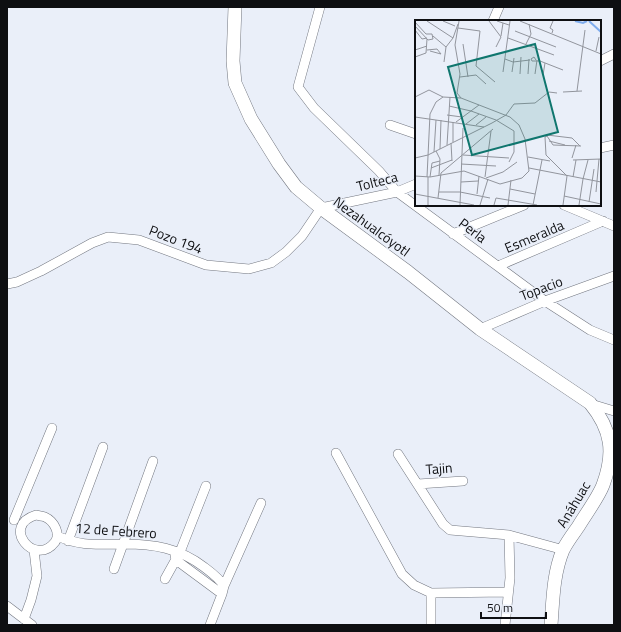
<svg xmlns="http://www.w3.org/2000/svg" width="621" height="632" viewBox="0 0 621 632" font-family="'Titillium Web',sans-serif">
<rect width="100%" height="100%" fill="#eaeff9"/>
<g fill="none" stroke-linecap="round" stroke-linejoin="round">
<g stroke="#737780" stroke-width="10">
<path id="street" d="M320,7L298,87L314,108L379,171L397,192L545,301L590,330L614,340
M493,21L499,7
M600,61L614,54
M390,125L416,134
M600,148L614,145
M564,205L614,226
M453,234L524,205
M498,266L603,221
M7,284L17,282L41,271L92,243L108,237L139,240L206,265L249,269L271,263L286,252L302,236L321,208L397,192L416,184
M480,329L545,301L614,276
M591,404L614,411
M336,453L402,574L414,585L431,593V625
M398,454L443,524L450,530L509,535L564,550
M418,484L463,481
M36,515C39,516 43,516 45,517C54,521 61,534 55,542C35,568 0,526 36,515Z
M14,520L52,428
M57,536C83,547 97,544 124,544C154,544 179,548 204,567C212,573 219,578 224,586
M68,541L103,447
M175,555L176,560L222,594
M114,569L153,461
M165,579L180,552L206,486
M431,593L508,592
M7,606L32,625
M24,619L31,600L37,576L34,550
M210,625L222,594L224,586L261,503
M505,625L510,578L509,535"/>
</g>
<g stroke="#737780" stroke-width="14">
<path id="secondary" d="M235,7L233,61L235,83L251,119L279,164L296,187L321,208L408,272L480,329L590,403C612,430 615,453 603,485C598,498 585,515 578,527C573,534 567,542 563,550C553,574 553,600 551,625"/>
</g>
<use href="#street" stroke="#fff" stroke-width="9"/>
<use href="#secondary" stroke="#fff" stroke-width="13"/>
</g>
<g text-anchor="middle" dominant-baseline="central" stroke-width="3" stroke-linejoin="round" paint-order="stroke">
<g font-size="14" fill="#0e0f12" stroke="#eaeff9">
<text transform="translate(377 181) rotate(-14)">Tolteca</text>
<text transform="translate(372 226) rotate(36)">Nezahualcóyotl</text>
<text transform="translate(473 230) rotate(37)">Perla</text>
<text transform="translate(534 236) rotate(-23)">Esmeralda</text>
<text transform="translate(176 239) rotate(21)">Pozo 194</text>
<text transform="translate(541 288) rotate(-21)">Topacio</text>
<text transform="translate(439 468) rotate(-4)">Tajin</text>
<text transform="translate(573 504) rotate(-59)">Anáhuac</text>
<text transform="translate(116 530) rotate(4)">12 de Febrero</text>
</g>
</g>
<g transform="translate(415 20)">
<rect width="186" height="186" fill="#eaeff9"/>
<path fill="none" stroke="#7eacee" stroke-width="2" d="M160,1L168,3L172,1M174,1L186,12"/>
<path fill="none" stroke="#92959d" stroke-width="1" d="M12,1L38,18M28,1L40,6M74,1L86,17L81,27M82,1L94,5M105,1L186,34M0,2L11,14H17L18,19L13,20L0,6M43,8L65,11L61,46L80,62M0,10L7,19L12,18M100,11L141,27M137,13L138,10L135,8L138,1M18,16L31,27M86,16L88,3M93,18L139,35M48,24L53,57M111,24L116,14L114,4M0,30L12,26M12,30L22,29L26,34L15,31M181,31L184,17M0,37L11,33L12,19M90,39L98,42L115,40M121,40L119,37L116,39L117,41H125L148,50M29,42L31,27L38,18L43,4M88,52L95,1M97,52L99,38M105,54L106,37M113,54L114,39M120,54L122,40M128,55L130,43M45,57L61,55L71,64M162,71L170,10M148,72L167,71M0,77L14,70L28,77L46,78M34,86L56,91L81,100L99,111V132L94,142M32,95L47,97M0,97L69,107M41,102L64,85M51,104L64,94M61,105L71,97M132,115L157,118L165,126M134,121L150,125M38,122V102M36,123L37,141M32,125L35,77M25,129L26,100M21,131L25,139L24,155M19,132L21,100M48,135L94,138M113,137L135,141M0,138L13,135L77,103L91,95L99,84L120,83L134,72L142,73M157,138L161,125M158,140L186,139M46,144L81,146M16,148L37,140M114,148L186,162M0,156L15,157L49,151L85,164L107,158L114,151L110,119L104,105L95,97L46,78L42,73L45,54L40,25L44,1M152,156L131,135L130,117L132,116L138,125L166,126M12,157L15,94L21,82L28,77M13,157V185M15,157L17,143L25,141M70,157L76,111M158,157L161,140M71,158L88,152L102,142M168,159L173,140M46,162L63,161M95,169L120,174M24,172H45L75,178M181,172L184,139M0,174L59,185M62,174L64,156M149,176L186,184M23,178L26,153L78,109M174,182L179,149M45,185L48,108M65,185L73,159M79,185L81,178L122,185M93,185L96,160M118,185L127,140M148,185L152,156M164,185L168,159"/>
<path fill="#0f766e" fill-opacity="0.15" stroke="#0f766e" stroke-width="2" d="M120,24L143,112L57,135L33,47Z"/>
<rect width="186" height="186" fill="none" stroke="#0e0f12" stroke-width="2"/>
</g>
<rect width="621" height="632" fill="none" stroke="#0e0f12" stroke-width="16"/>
<path d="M481 612v6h65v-6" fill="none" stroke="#0e0f12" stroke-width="2"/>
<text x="487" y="612" font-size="12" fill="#0e0f12" stroke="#eaeff9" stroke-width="3" paint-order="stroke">50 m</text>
</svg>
